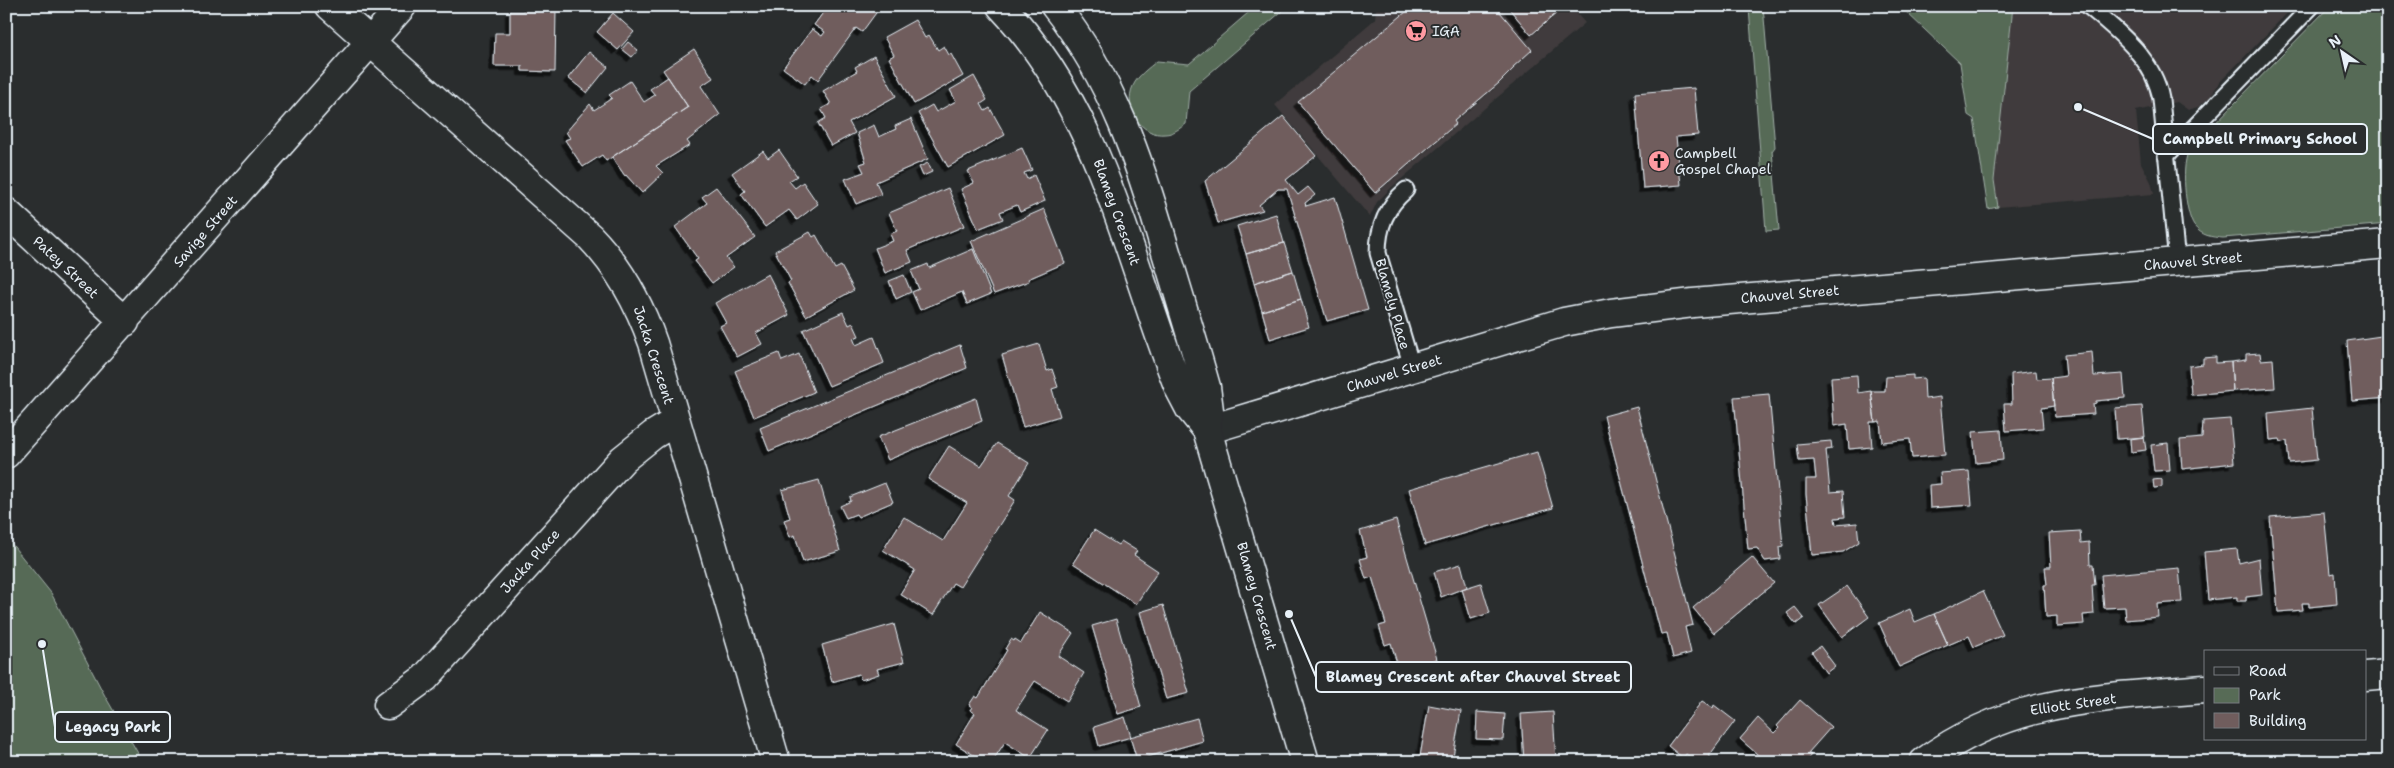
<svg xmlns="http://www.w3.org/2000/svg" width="2394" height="768" viewBox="0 0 2394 768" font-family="'Shantell Sans',sans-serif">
<defs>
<filter id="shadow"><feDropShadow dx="-4.5" dy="4.5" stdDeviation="0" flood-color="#0009"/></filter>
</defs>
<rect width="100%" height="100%" fill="#2a2d2e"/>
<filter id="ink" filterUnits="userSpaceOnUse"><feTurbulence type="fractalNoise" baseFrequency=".02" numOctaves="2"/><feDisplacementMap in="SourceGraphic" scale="10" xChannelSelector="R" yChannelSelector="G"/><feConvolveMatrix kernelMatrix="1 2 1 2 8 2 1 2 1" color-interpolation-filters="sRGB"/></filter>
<g filter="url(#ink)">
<path fill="#3f3b3c" d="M1376,6H1586L1577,14L1585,23L1392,187L1377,202L1370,217L1275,105L1375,19Z
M2013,6H2294L2219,83L2210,97L2198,107L2188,110L2177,102L2136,111L2141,163L2151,182L2154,194L1998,207L1994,180Z"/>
<path fill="#576b56" stroke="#a0aea7" d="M1256,6H1288L1189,91L1186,124C1180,128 1173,134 1165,134C1141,137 1123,107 1133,86C1138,75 1149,68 1157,61L1189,64Z
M1746,6H1763L1775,147L1772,151L1779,230L1766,231L1749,8Z
M1905,6H2013L1994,180L1998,207L1988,209L1974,119L1968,115L1960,63L1906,12Z
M2388,6V224L2223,238C2211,237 2202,236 2194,226C2185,213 2180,162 2190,149L2329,7Z
M6,537L51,593L105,696L143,762H6Z"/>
<path fill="#705d5d" stroke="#e8f1f8" filter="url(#shadow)" d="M828,6H881L862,32L856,28L818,80L812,75L805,84L783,68L812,29L822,36L825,32L814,25Z
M1413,6H1495L1532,50L1513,67L1514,68L1499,83L1454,121L1456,124L1375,193L1298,102Z
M1507,6H1565L1531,35Z
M524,9H556L555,72L522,71V66H494L495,33H510V11H523Z
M613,13L634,32L618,50L597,32Z
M915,20L925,38L929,35L938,50L944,46L949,55L951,54L963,76L914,104L889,58L894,55L884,37Z
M628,42L638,50L632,57L622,49Z
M694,49L713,78L701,86L720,115L687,141L690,145L656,166L663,173L642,193L626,175L625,176L612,157L688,107L663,70Z
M589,52L608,67L587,93L568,78Z
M874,56L896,96L849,122L855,133L831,146L818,123L826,118L821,109L831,104L823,91L857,71L855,67Z
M974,76L987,100L981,104L985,111L990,108L1005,135L948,167L918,113L932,105L936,112L956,101L950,90Z
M668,77L688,107L606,161L602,155L583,167L565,140L570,138L566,132L590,104L594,110L612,98L609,95L630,81L644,102L655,95L650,89Z
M1694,88L1698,135L1676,137L1681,185L1643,188L1635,93Z
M1283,116L1316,156L1286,180L1298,195L1308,187L1315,195L1305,203L1306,206L1335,197L1368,310L1327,321L1287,189H1278L1259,205L1263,210L1218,223L1205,181Z
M911,119L928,159L876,182L881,194L856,204L845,179L864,172L860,164L866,162L857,133L874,125L879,137L896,129L895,126Z
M1022,148L1032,170L1024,173L1027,179L1034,175L1045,201L1020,212L1017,205L1000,212L1003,219L978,229L961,189L974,183L968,171Z
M779,150L797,176L789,181L795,188L803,182L818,204L797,220L789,210L765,227L741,194L745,191L732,173L763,151L768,158Z
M928,163L932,172L923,176L919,167Z
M716,187L755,237L726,258L734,267L712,283L695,261L698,259L675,227L707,203L702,197Z
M948,188L964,226L907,250L912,262L885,273L875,248L893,241L890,234L897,231L889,213Z
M1044,209L1065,263L1028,279L1029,281L994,294L971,241Z
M1276,214L1284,243L1246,254L1237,226Z
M810,232L813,237L816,235L835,269L841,266L854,290L806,316L788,283L791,281L775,251Z
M1284,243L1293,271L1254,283L1246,254Z
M973,249L991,294L967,304L962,292L920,310L912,292L919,289L911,271L928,264L929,268Z
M1293,271L1301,299L1262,311L1254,283Z
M768,274L789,315L756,333L762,344L737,357L720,326L726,323L715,303Z
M904,275L911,292L896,299L889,281Z
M1301,299L1309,327L1270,339L1262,311Z
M843,312L849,325L853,323L859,336L853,338L856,345L874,337L884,363L829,386L803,330Z
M2388,335V398L2352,401L2347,341Z
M1039,344L1047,371L1052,369L1058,387L1052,389L1060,416L1023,427L1002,355Z
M960,345L967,368L769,451L760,428Z
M2092,352L2094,376L2123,374L2125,398L2096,401V403L2093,404L2094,414L2055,417L2051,378L2066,376L2064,355Z
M779,353L782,361L799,354L814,392L754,417L735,371Z
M2260,353L2261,360L2273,359L2275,388L2233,391L2231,362L2246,360V354Z
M2216,357V363L2231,362L2233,391L2191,395L2189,366L2203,364V358Z
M2036,371L2037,379L2051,378L2054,406L2041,408L2043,428L2006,431L2004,404H2012L2011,374Z
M1857,375L1858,393L1871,391L1875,422H1870L1872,447L1849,449L1847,424L1834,426L1831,377Z
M1913,375V379L1924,378L1925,399L1940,397L1945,455L1912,458L1910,439L1882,442L1880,421L1875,422L1871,391H1885L1886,377Z
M1769,394L1783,546L1779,547L1780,559L1765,561L1757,548L1748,549L1734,397Z
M976,398L982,421L888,460L878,437Z
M2142,406L2145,437L2117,439L2115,408Z
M1637,407L1693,625L1685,627L1691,653L1673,658L1667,633L1661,634L1604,416Z
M2312,408L2317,460L2289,463L2287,441L2281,442L2280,439L2270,440L2268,413Z
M2230,419L2234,463L2182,469L2180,440L2202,438L2203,421Z
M2001,430L2003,460L1976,463L1973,432Z
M2144,437L2146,450L2131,452L2130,439Z
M1831,441L1832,449L1826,450L1830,492L1843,491L1845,517L1835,518L1836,525L1857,523L1859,542L1843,552L1812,555L1806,494V479H1816L1814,460L1799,461L1797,444Z
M997,443L1029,463L1009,496L1015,500L960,587L953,583L933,615L900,594L915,570L883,550L904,517L943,541L967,503L928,479L949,446L981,466Z
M2168,443L2170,470L2154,471L2151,445Z
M1537,452L1553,508L1425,545L1409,489Z
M1969,471L1972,505L1930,508L1929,485L1941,484L1940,473Z
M2162,479V487L2154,488L2153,480Z
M819,480L840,551L803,562L795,535L790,537L784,520L790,518L782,490Z
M885,483L893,502L858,517L856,514L846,518L840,506L851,501L850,497Z
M2324,512L2330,574L2335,573L2337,604L2309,607V603H2302L2303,610L2278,612L2270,517Z
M1396,520L1437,659L1399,670L1391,643L1385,645L1379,626L1386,624L1372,577L1366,579L1360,559L1367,557L1360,531Z
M1094,530L1118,545L1121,541L1137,551L1134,555L1158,571L1136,604L1073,563Z
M2080,531L2081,543L2089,542L2090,565H2093L2095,585H2092L2094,614L2083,615L2084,624L2057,626V616L2046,617L2044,585H2047L2045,567H2051L2049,533Z
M2237,549L2239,563L2259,558L2262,595L2246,597V601H2237V597L2208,600L2204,552Z
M1752,557L1774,583L1714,633L1693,608Z
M1461,564L1467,587L1441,597L1434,572Z
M2179,568L2182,602L2157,604L2158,617L2126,620L2125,607L2104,608L2101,575Z
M1481,583L1490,613L1471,619L1462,589Z
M1847,586L1869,617L1842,637L1819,605Z
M1983,591L2003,635L1974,647L1969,636L1948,645L1934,614Z
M1163,605L1189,693L1166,699L1140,612Z
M1795,607L1804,618L1796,624L1787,613Z
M1910,609L1915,622L1934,614L1948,645L1899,667L1879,623Z
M1040,612L1073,633L1058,656L1084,673L1067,701L1035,681L1016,710L1048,730L1030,758L1005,742L992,762H985L956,744L975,713L970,710L972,707L969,705L975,696L978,698L1007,650L1005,649L1011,639L1014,641L1015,639L1021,643Z
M1116,619L1141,707L1118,714L1092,626Z
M894,624L904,662L877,669L879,674L861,680L859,674L832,682L822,645Z
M1820,646L1835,666L1826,673L1812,652Z
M1800,700L1831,727L1808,753L1811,755L1805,762H1766L1740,739L1758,718L1774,733L1779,728L1777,726Z
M1702,701L1713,708L1714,705L1735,721L1709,756L1719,762H1687L1690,757L1686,754L1683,758L1668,746Z
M1429,705L1461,711L1452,762H1419Z
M1477,712L1505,714L1503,740L1476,739Z
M1553,712L1556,762H1524L1521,714Z
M1125,717L1131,737L1099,746L1094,727Z
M1197,718L1203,741L1137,760L1130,737Z
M1208,757L1209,762H1186L1185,760Z"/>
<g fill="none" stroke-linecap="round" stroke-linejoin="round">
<g stroke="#e8f1f8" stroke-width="19">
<path id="service" d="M2088,6C2118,31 2154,59 2161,99L2177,262
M2166,156L2312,6
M1406,190C1386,207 1378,227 1378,253L1412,367"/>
</g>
<g stroke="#e8f1f8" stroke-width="31">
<path id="minor" d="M330,6L590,237C620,268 639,303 653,343L776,762
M6,212L125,322
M1207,430L1564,322L1611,313L1693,303L2388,244
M6,454L402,6
M2365,676L2388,674
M388,705L425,678L623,459L653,435L676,421
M1924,762C2012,697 2101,698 2205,689"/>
</g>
<g stroke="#e8f1f8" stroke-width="31">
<path id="tertiary" d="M1001,6C1102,113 1127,256 1179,388L1190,409L1207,430L1305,762
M1055,6C1112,78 1140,162 1165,249C1179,295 1193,341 1206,387L1209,410L1207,430"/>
</g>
<use href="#service" stroke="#2a2d2e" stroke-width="15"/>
<use href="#minor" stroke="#2a2d2e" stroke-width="28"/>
<use href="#tertiary" stroke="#2a2d2e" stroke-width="28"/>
</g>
</g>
<defs>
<g id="supermarket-disc" transform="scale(1.125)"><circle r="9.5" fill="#ff9aa2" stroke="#2a2d2e"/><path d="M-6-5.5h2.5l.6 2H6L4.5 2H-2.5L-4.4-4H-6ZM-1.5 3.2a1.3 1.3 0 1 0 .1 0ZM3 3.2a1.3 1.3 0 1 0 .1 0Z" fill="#111"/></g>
<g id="church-disc" transform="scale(1.125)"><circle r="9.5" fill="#ff9aa2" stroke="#2a2d2e"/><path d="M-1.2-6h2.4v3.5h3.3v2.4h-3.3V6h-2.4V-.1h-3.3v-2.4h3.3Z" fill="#111"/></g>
</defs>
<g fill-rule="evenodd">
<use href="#supermarket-disc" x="1416" y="31"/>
<use href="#church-disc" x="1659" y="161"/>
</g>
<g text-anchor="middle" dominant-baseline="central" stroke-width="4" stroke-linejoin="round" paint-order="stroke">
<g font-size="14" fill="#e8f1f8" stroke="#2a2d2e" text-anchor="start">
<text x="1432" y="31">IGA</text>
<text x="1675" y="153">Campbell<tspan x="1675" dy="16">Gospel Chapel</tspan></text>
</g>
<g font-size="14" fill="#e8f1f8" stroke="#2a2d2e">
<text transform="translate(1117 212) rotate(70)">Blamey Crescent</text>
<text transform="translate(205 231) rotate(-49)">Savige Street</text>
<text transform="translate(2193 261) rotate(-5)">Chauvel Street</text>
<text transform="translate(66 267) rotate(43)">Patey Street</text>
<text transform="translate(1790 294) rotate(-5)">Chauvel Street</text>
<text transform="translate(1393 304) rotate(74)">Blamely Place</text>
<text transform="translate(654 355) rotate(72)">Jacka Crescent</text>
<text transform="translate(1394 373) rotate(-17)">Chauvel Street</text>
<text transform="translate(530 561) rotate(-48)">Jacka Place</text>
<text transform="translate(1257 596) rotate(74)">Blamey Crescent</text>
<text transform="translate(2073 704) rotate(-8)">Elliott Street</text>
</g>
</g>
<path fill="none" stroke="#e8f1f8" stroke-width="2" d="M2078 107L2153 139M1289 614L1316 677M42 644L55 727"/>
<g fill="#e8f1f8" stroke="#2a2d2e" stroke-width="2">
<circle cx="2078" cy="107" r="5"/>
<circle cx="1289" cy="614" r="5"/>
<circle cx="42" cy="644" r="5"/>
</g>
<g fill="#2a2d2e" stroke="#e8f1f8" stroke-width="2">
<rect x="2153" y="124" width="214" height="30" rx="5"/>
<rect x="1316" y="662" width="315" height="30" rx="5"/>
<rect x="55" y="712" width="115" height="30" rx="5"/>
</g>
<g font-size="15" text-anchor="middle" font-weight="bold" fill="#e8f1f8">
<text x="2260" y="144">Campbell Primary School</text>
<text x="1473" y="682">Blamey Crescent after Chauvel Street</text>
<text x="113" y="732">Legacy Park</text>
</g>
<rect width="2394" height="768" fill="none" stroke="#2a2d2e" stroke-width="25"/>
<rect x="12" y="12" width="2369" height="743" fill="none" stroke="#e8f1f8" stroke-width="2" filter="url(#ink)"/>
<rect x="2204" y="650" width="162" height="90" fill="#2a2d2e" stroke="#767b7f"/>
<rect x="2214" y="667" width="25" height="8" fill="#2a2d2e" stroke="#767b7f"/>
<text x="2249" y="676" font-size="15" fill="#e8f1f8">Road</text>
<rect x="2214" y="688" width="25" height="15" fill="#576b56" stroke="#767b7f"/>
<text x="2249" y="700" font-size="15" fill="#e8f1f8">Park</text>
<rect x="2214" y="713" width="25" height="15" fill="#705d5d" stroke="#767b7f"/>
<text x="2249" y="726" font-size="15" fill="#e8f1f8">Building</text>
<g transform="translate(2342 52) rotate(326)" stroke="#2a2d2e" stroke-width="4" paint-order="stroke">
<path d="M0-4L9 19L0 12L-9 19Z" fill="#e8f1f8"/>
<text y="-8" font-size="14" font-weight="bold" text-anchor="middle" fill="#e8f1f8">N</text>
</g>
</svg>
